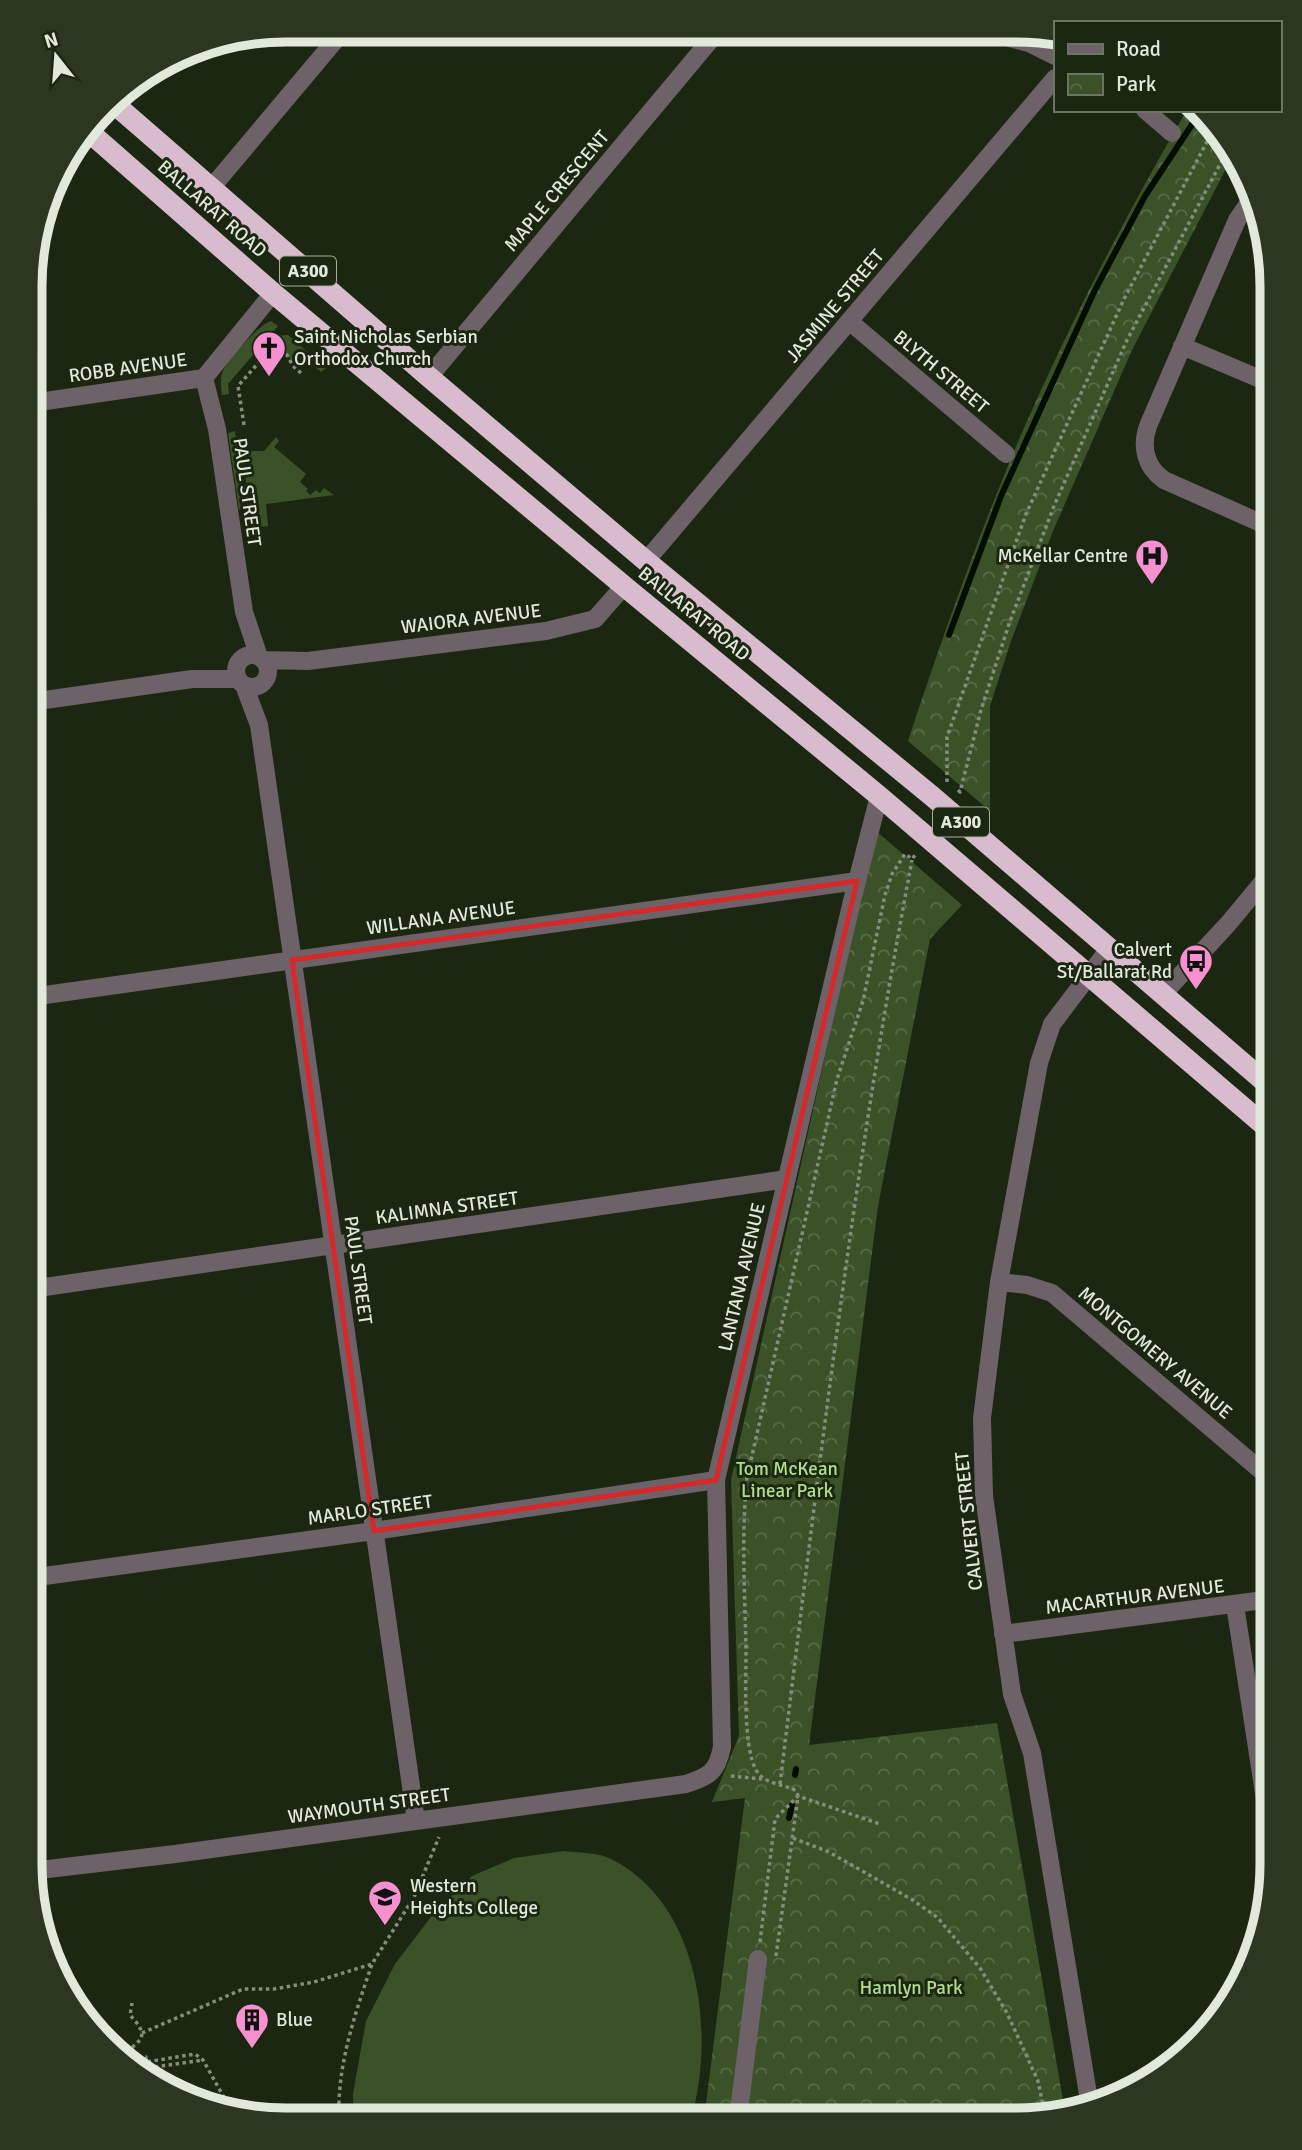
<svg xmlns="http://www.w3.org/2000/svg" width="1302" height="2150" viewBox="0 0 1302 2150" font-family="Signika,sans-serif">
<defs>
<pattern id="park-crowns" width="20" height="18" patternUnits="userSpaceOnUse" patternTransform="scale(1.75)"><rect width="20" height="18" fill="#3b5228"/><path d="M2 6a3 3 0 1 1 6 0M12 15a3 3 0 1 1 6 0" fill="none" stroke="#576b47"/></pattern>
</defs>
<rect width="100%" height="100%" fill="#1c2712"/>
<path fill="#3b5228" d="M271,321L278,326L228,384L229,394L222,395C221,388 220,380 222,373C228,360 258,325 271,321Z
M288,335L326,368L321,372L308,361L292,363L286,353L276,352L273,355L265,348L275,336Z
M235,431L246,508L239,510L228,433Z
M276,437L279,441L274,447L306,474L300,482L308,489L306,491L310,495L316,490L320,493L324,488L334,495L266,504L268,526L253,528L240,440H242L244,451H264Z
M564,1851C578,1853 598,1852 611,1859C700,1903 716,2033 691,2119L354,2118L353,2094L366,2021L395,1964L434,1913L472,1876L514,1858Z"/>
<path fill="url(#park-crowns)" d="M1187,110H1193L1231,159L1132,350L1053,531L1011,641L990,706V811L908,741C942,638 978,536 1020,437C1069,325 1125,216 1187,110Z
M875,830L962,905L930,939L878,1206L809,1745L997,1723L1065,2111L1017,2120L704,2119L745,1798L712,1802L739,1736L731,1480Z"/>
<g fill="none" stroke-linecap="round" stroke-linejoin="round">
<path stroke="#030e00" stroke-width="6" d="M949,635L1001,496L1094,292L1145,196L1195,120
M795,1775L796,1769
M789,1818L792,1805"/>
<path stroke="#858e7d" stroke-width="3.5" stroke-dasharray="3.5 3.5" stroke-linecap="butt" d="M1186,111L1200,118
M244,425L238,386L268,352L272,356L280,353L287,355L293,366L301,373
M1266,705L1272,707
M947,782V737L1026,514L1124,299L1211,134
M958,790L960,792L981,710L1009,624L1054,506L1127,340L1226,153
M754,1205L765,1206
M731,1776L762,1779
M780,1784C818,1475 854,1165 912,860
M793,1838L829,1852L911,1899L937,1917L980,1968L1007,2013L1038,2081L1045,2115
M760,1942L775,1819L798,1796L880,1824
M776,1956L798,1796L797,1792L793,1789C780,1784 763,1783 756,1770C743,1746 746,1680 746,1652C745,1594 741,1536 747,1478L837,1079L863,1001L885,895L892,874L905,854L912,859L916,854
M142,2033L243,1989H274L314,1982L372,1964L414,1897L439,1837
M122,2057L141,2039C144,2029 136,2022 130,2015L132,2003
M125,2061L146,2057V2062L195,2054L203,2060L231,2110L229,2112
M134,2070L203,2060
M339,2118C337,2065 355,2014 372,1964"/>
<path stroke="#6e6269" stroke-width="18" d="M987,32L1029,43L1055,56
M1145,110L1172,133
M212,187L344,30
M1254,195L1237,220L1148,426C1141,446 1145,467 1164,480L1272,528
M849,321L1006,454
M1182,346L1272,384
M429,377L718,31
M204,378L217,429L244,612L259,657
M32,403L204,378L273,293
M646,561L1055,78
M236 671a16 16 0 1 1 32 0a16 16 0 1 1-32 0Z
M263,660L308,661L546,631L595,619L624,586
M244,685L259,725L416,1821
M31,702L192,679H238
M1162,995L1228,924L1272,871
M31,997L857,881
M999,1282L1027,1285L1052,1293L1272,1480
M31,1289L787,1179
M30,1578L374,1531L716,1480
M1235,1605L1272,1845
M1003,1634L1272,1599
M31,1871L175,1854L686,1784C710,1776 717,1772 722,1747L716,1480L852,901L879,796
M1090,2106L1032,1753L1012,1694L984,1496L982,1418L999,1282L1039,1063L1052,1024L1109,949
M738,2119L758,1959"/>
<path stroke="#d8bbcc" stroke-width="21" d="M111,101L429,377L646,561L933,797L1272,1088
M88,131L273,293L624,586L879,796L1272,1132"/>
</g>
<path fill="none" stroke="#d62828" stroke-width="5" stroke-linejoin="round" d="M857,881L716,1480L374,1531L292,960Z"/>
<defs>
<g id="church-pin" transform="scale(1.75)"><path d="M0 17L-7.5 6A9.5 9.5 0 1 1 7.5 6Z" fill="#f690d0" stroke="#1c2712"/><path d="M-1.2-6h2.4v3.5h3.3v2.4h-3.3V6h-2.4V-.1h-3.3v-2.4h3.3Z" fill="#111"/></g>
<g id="hospital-pin" transform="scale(1.75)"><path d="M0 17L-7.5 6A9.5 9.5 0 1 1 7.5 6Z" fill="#f690d0" stroke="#1c2712"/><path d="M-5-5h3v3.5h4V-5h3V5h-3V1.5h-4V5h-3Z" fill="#111"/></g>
<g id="bus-pin" transform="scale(1.75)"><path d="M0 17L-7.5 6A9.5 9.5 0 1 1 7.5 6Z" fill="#f690d0" stroke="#1c2712"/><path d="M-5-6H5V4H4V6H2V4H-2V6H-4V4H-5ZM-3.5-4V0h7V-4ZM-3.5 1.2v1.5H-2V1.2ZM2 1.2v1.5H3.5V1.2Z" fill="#111"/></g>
<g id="school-pin" transform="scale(1.75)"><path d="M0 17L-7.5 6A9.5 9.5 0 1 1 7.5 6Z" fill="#f690d0" stroke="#1c2712"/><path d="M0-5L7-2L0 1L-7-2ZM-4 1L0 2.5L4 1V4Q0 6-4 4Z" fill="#111"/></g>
<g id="building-pin" transform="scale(1.75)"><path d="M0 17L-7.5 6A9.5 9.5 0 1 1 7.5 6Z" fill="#f690d0" stroke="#1c2712"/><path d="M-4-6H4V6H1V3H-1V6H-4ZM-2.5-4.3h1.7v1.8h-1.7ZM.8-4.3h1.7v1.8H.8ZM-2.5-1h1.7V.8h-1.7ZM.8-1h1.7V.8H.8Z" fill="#111"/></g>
</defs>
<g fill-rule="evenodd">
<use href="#church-pin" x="269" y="348"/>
<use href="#hospital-pin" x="1152" y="556"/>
<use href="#bus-pin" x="1196" y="961"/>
<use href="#school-pin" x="385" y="1897"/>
<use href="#building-pin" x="252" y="2020"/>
</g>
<g text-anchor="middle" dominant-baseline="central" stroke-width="6" stroke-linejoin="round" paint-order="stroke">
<g fill="#1c2712" stroke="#a6af9f" stroke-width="2">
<rect x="280" y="256.5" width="56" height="29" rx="5"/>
<rect x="933" y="807.5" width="56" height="29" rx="5"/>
</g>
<g font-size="18" font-weight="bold" fill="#e1e9db">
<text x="308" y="271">A300</text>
<text x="961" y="822">A300</text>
</g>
<g font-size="19" fill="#e1e9db" stroke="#1c2712">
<text transform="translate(557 191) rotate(-50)">MAPLE CRESCENT</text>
<text transform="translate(212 209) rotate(41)">BALLARAT ROAD</text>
<text transform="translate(835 306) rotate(-50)">JASMINE STREET</text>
<text transform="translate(128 368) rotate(-8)">ROBB AVENUE</text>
<text transform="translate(941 372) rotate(40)">BLYTH STREET</text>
<text transform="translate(247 492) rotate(82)">PAUL STREET</text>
<text transform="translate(694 614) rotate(39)">BALLARAT ROAD</text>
<text transform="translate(471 619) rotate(-7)">WAIORA AVENUE</text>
<text transform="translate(441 918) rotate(-8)">WILLANA AVENUE</text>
<text transform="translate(447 1208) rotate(-8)">KALIMNA STREET</text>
<text transform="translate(358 1270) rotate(82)">PAUL STREET</text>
<text transform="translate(742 1277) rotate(-77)">LANTANA AVENUE</text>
<text transform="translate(1155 1353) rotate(40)">MONTGOMERY AVENUE</text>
<text transform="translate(370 1510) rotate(-8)">MARLO STREET</text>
<text transform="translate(969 1521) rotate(-96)">CALVERT STREET</text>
<text transform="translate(1135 1597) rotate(-7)">MACARTHUR AVENUE</text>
<text transform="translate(369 1806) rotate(-8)">WAYMOUTH STREET</text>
</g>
<g font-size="19" fill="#e1e9db" stroke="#1c2712" text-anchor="start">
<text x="294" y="337">Saint Nicholas Serbian<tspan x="294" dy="22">Orthodox Church</tspan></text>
<text x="1128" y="556" text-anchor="end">McKellar Centre</text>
<text x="1172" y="950" text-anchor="end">Calvert<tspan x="1172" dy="22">St/Ballarat Rd</tspan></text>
<text x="410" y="1886">Western<tspan x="410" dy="22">Heights College</tspan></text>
<text x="276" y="2020">Blue</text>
</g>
<g font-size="19" fill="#b1de8e" stroke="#1c2712">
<text x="787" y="1469">Tom McKean<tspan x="787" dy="22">Linear Park</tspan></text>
<text x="911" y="1988">Hamlyn Park</text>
</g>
</g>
<path d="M0 0H1302V2150H0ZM286 42H1016A244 244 0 0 1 1260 286V1864A244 244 0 0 1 1016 2108H286A244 244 0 0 1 42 1864V286A244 244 0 0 1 286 42Z" fill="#2c3722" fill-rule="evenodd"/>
<path fill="none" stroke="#e1e9db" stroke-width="9" d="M286 42H1016A244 244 0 0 1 1260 286V1864A244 244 0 0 1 1016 2108H286A244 244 0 0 1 42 1864V286A244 244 0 0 1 286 42Z"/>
<rect x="1054" y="21" width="228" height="91" fill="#1c2712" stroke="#6b7562" stroke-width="2"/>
<rect x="1068" y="44" width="35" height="10" fill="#6e6269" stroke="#6b7562" stroke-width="2"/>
<text x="1116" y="56" font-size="21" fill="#e1e9db">Road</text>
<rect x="1068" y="74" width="35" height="21" fill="url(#park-crowns)" stroke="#6b7562" stroke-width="2"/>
<text x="1116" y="91" font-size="21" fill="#e1e9db">Park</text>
<g transform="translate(56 56) rotate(343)" stroke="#1c2712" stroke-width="5" paint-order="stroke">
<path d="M0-5L12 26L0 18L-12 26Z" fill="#e1e9db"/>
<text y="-10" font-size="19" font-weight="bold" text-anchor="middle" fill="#e1e9db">N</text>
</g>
</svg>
